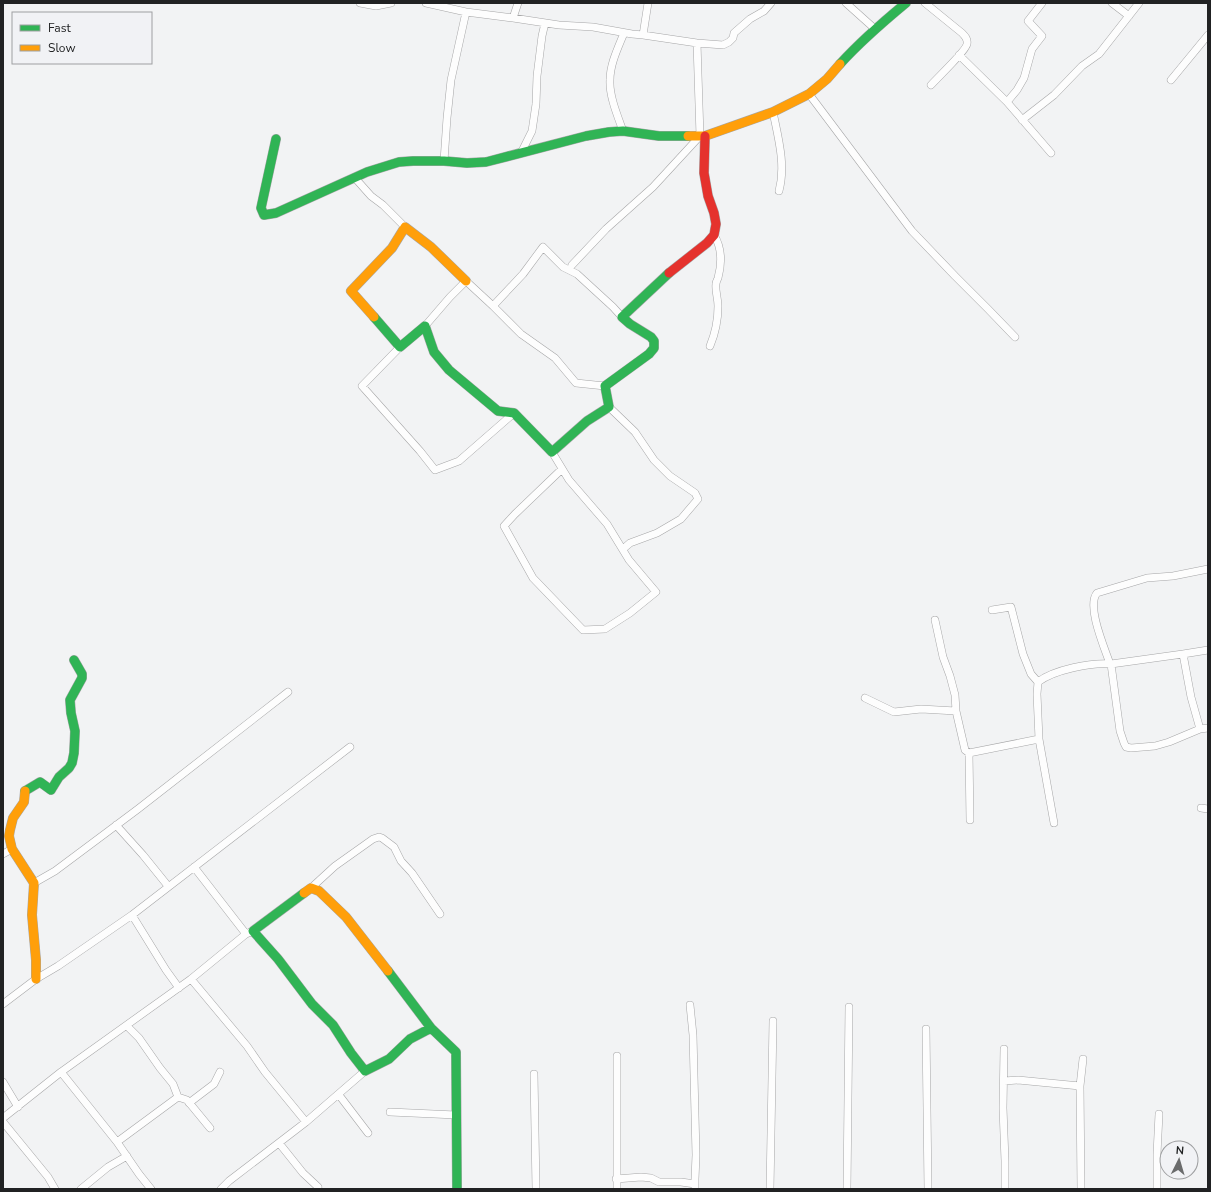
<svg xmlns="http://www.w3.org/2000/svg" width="1211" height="1192" viewBox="0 0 1211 1192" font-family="'Nunito Sans',sans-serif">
<rect width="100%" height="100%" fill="#f2f3f4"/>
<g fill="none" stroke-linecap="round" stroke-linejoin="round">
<g stroke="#a6a6a7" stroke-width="8">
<path id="street" d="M360,3L376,6L391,3
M426,3L466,12L513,18L559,25L593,27L632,34L643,35L697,43L723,45L729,42L733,38L734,33L750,19L764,11L771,3
M846,3L875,29
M925,3L962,33C965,36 968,39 967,44C966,51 937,78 931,85
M1112,3L1129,16
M513,18L518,3
M643,35L648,3
M959,55L1007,102L1051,153
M1171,80L1208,35
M809,94L912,231L955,276L988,309L1015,337
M1007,102L1017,90L1024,78L1032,49L1042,36L1028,21L1042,3
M773,112C778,137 786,165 779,191
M1022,120L1054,95L1082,66L1099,54L1139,3
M623,131C618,117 609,96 610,80C610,64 618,48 624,33
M521,153L532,131L536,104L537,76L542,36L545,23
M444,161L447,118L451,80L466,12
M355,178L371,196L383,205L405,227
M572,265L606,229L653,187L700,136L697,43
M493,306L521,334L555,358L576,383L605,386
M425,326L450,297L466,281L493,306L523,274L543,247L563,267L577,274L613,307L622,317
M710,346C715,334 718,319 718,306C718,298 715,291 716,284C716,282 717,280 718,278C722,263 722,248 714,235
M400,347L362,386L420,451L435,470L459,461L514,413
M609,407L635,432L654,460L670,476L695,493L698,499L681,519L657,533L630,543L623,549
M552,452L569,480L607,524L629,560L656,592L630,613L605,629L583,630L533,578L504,526L515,514L562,469
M992,610L1011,607L1023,654L1031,674L1038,682
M935,620L943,657L950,676L955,695L956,711L965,750L969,753L1039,739
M1183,654L1191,697L1200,729L1208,728
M1110,664C1105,649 1086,606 1097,593L1147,578L1173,576L1208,569
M1038,682L1037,694L1039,739L1054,823
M1038,682C1053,670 1092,662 1111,664
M865,698L894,712L921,709L956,711
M1200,729L1169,742L1155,746L1131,748L1126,747L1124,743L1120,731L1111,664L1183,654L1208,650
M969,753L970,820
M1201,808L1208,809
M116,825L143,855L168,886
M3,854L12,849
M194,867L246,934
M34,883L55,871L138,809L288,692
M311,888L335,866L373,839L379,837L382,838L394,847L401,861L412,873L440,914
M132,915L166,970L179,988
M191,979L247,1046L265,1072L306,1122L365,1071
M3,1004L36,979L58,966L132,915L350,747
M690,1005L693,1035L696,1155L695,1179V1189
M926,1029L928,1189
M1004,1049L1003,1108L1005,1161V1189
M61,1072L117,1142L139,1174L151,1189
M534,1074L536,1189
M1004,1081L1018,1080L1080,1086
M3,1082L18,1107
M339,1095L368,1133
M178,1097L187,1100L210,1128
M189,1103L214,1084L220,1072
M390,1112L456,1115
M3,1118L61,1072L191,979L246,934L253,931
M3,1122L48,1177L55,1189
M117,1142L178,1097L173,1084L160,1068L139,1038L127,1026
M279,1143L303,1173L318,1187
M616,1179L641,1177L651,1178L659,1182H681L695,1184
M81,1189L108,1167L127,1156
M221,1189L229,1181L306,1122
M617,1189V1056
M770,1189L773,1021
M847,1189L849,1007
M1081,1189L1080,1086L1083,1059
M1157,1189V1154L1159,1114"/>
</g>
<g stroke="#a6a6a7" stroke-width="10">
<path id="fast" d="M840,64C860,42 883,22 906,3
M276,139L261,208L264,215L276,213L367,172L399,162L413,161H444L467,163L486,162L586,136L609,132L623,131L659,136H688
M374,317L400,347L425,326L434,352L449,370L498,411L514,413L552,452L587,421L609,407L605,386L649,354L654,348V341L651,337L630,324L622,317L669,273
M25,791L40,782L51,790L59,777L69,768L72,763L74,753L75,731L71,713L70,700L82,678V674L74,660
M304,893L253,931L278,959L312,1004L333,1025L351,1053L365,1071L389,1059L410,1039L431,1028
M388,971L431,1028L456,1052L457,1189"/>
</g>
<g stroke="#a6a6a7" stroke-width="10">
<path id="slow" d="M688,136H705L773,112L809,94L827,79L840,64
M374,317L351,291L392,248L405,227L431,247L466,281
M25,791L24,802L13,818L10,830L9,836L12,849L34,883L32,915L36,960V979
M304,893L311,888L319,891L346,917L388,971"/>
</g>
<g stroke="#a6a6a7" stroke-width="10">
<path id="jam" d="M669,273L707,243L714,235L716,224L714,213L708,196L704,173L705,136"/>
</g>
<use href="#street" stroke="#fdfdfd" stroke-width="7"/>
<use href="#fast" stroke="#30b455" stroke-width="9"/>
<use href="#slow" stroke="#ff9f0a" stroke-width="9"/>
<use href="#jam" stroke="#e5322d" stroke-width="9"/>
</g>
<rect width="1211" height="1192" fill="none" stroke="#212223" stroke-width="8"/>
<rect x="12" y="12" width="140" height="52" fill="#f1f2f5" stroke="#9e9fa1"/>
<rect x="20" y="25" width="20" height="6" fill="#30b455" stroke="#9e9fa1"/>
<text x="48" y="32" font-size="12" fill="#212223">Fast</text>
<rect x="20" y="45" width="20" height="6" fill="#ff9f0a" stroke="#9e9fa1"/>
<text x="48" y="52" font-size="12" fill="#212223">Slow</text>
<g transform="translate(1179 1160) rotate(5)"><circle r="19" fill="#f1f2f5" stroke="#9e9fa1"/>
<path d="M0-3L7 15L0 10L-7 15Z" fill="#6a6b6c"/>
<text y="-6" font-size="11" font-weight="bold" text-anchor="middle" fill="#212223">N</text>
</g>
</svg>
